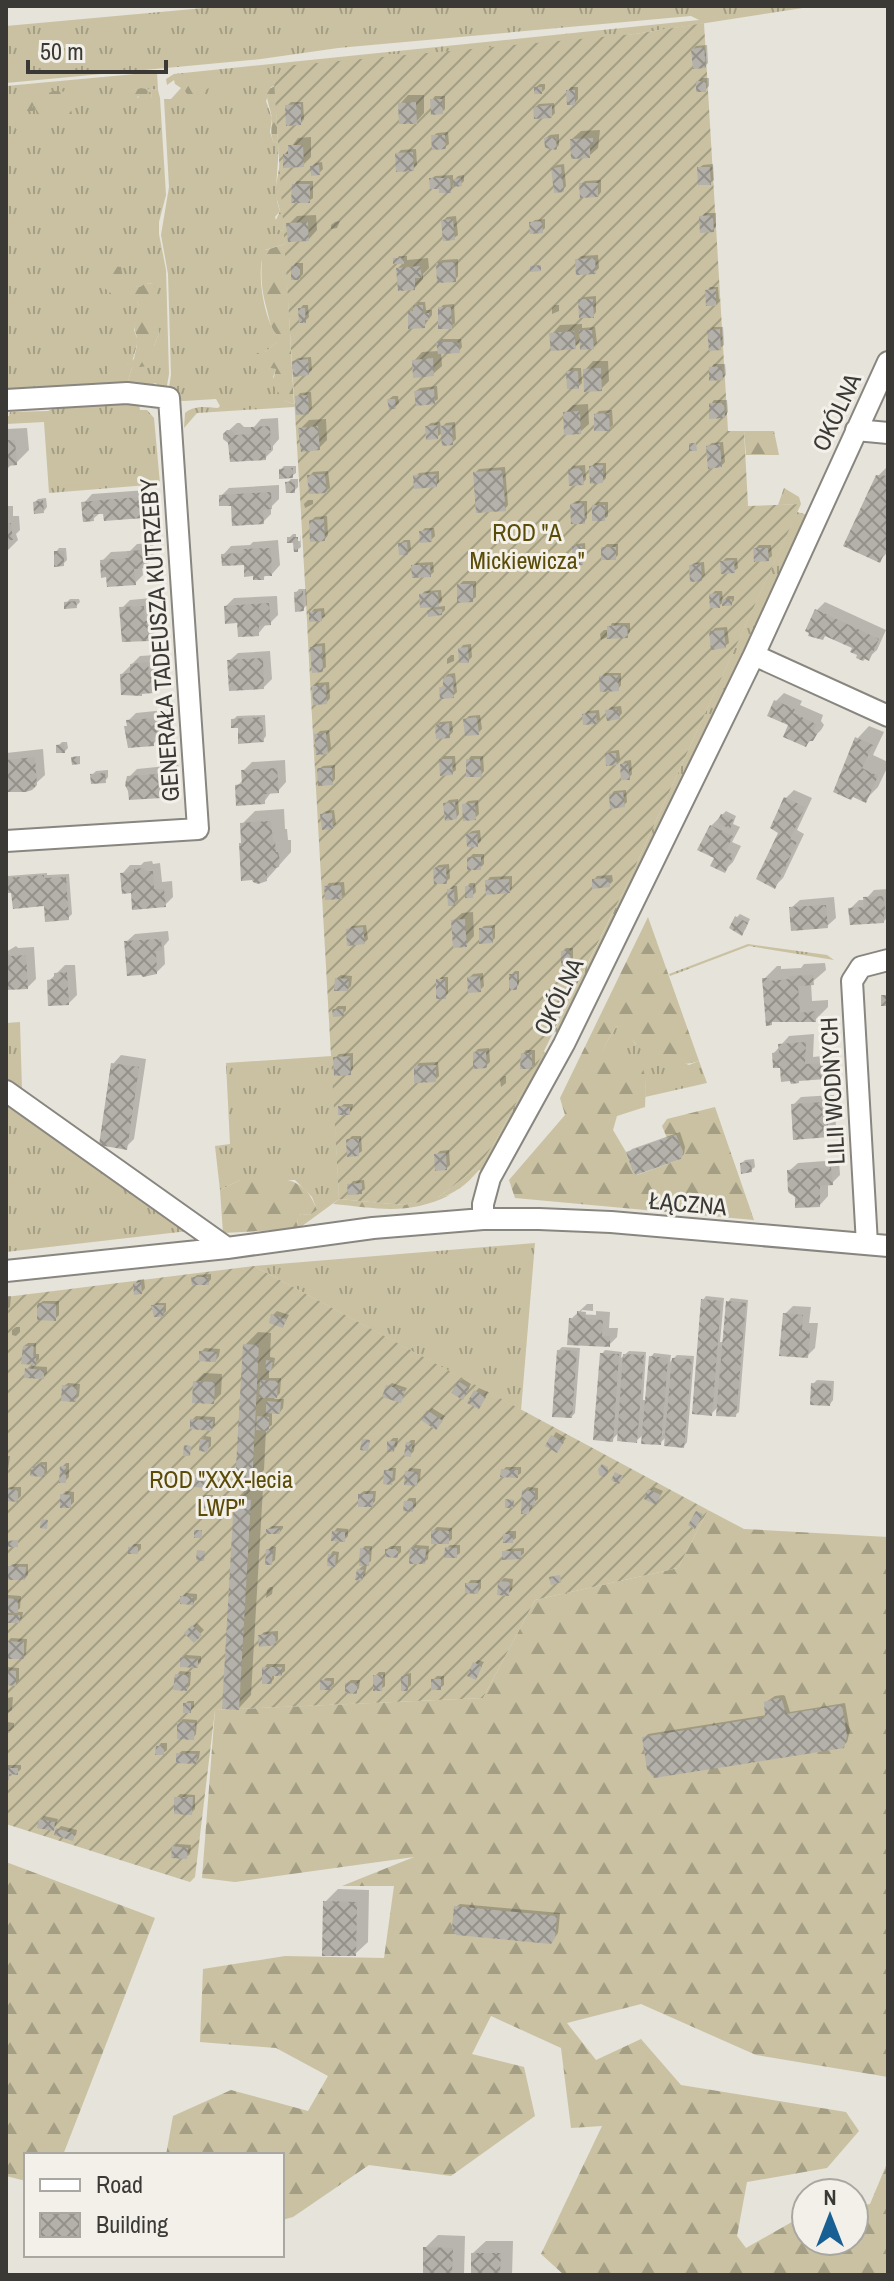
<svg xmlns="http://www.w3.org/2000/svg" width="894" height="2281" viewBox="0 0 894 2281" font-family="'Archivo Narrow',sans-serif">
<defs>
<pattern id="grass-tufts" width="24" height="20" patternUnits="userSpaceOnUse" patternTransform="scale(2)"><rect width="24" height="20" fill="#c9c1a1"/><path d="M3 7l-1-3M5 7V3M7 7l1-3M15 17l-1-3M17 17v-4M19 17l1-3" fill="none" stroke="#a49e84"/></pattern>
<pattern id="forest-firs" width="22" height="20" patternUnits="userSpaceOnUse" patternTransform="scale(2)"><rect width="22" height="20" fill="#c9c1a1"/><path d="M5 1l3.5 6h-7zM16 11l3.5 6h-7z" fill="#a49e84"/></pattern>
<pattern id="garden-furrows" width="10" height="10" patternUnits="userSpaceOnUse" patternTransform="scale(2)"><rect width="10" height="10" fill="#c9c1a1"/><path d="M-1 1l2-2M0 10L10 0M9 11l2-2" fill="none" stroke="#a49e84"/></pattern>
<pattern id="building-cross-hatch" width="8" height="8" patternUnits="userSpaceOnUse" patternTransform="scale(2)"><rect width="8" height="8" fill="#b3b1a9"/><path d="M0 0l8 8M0 8l8-8" fill="none" stroke="#93918a"/></pattern>
</defs>
<rect width="100%" height="100%" fill="#e5e3da"/>
<path fill="url(#grass-tufts)" d="M226,6H816L635,34L274,80L275,86L271,87L266,101L272,118L270,132L273,141L278,143C280,163 272,193 280,211L275,217L279,230L284,231L285,244L265,250C255,269 264,320 277,335V342L265,352L269,368L276,369L273,377L285,401L294,404V407L197,413L184,428L185,413C195,405 205,407 218,408L220,406L216,399L184,401L167,400L171,375L168,274L161,235L169,187L164,99H171L181,88L175,84L174,80L167,85L166,79L174,74L699,20L691,16L338,48L261,59L6,83V26Z
M157,72L158,90L141,88L122,94H134L138,98L141,93L151,92L152,98H160L166,195L159,222V234L166,270L169,374L166,391L158,390L159,386L155,383L152,385L150,391L126,387L132,368L154,360V346L159,333L151,308L145,303L153,284L147,283L140,287L131,286L123,279L121,295L137,301L140,309L134,330L138,341L132,362L127,365L105,388L6,394V86Z
M139,404L140,410H147L154,418L160,484L49,493L44,422L6,424V416H9L10,412L48,411L55,408Z
M784,488L799,497L801,504L778,505Z
M797,512L808,515L563,1034L554,1032L628,882Z
M748,944L827,955L834,960L749,946L670,976L669,974Z
M20,1022L22,1091L6,1079V1023Z
M624,1024L635,1044L689,1065L699,1061L707,1083L645,1097L646,1079L599,1060L605,1045L616,1027Z
M544,1051L547,1056L484,1171L479,1170C466,1185 455,1194 436,1199L478,1167L495,1142Z
M332,1056L339,1199L298,1229L297,1218L301,1214L310,1215L317,1210L312,1197L295,1180H240L220,1190L215,1146L230,1144L226,1063Z
M6,1099L188,1231L6,1252Z
M535,1243L521,1410L254,1266Z"/>
<path fill="url(#forest-firs)" d="M215,76L220,78V84L224,86L222,92L215,94L213,91L218,88L215,85L205,90L204,99L199,100L198,94H187L185,91L190,83L208,82Z
M275,86L278,143L273,141C270,132 272,128 272,119C271,109 266,101 267,90Z
M141,88L158,90L160,98H152L151,92H148L144,100L140,99V96L134,98L133,94L122,97V93Z
M53,91L72,92L75,94V102L70,106L72,114H69L67,109L62,106L63,110L60,112L55,110L52,114L42,112L37,115L34,105L32,107L35,108V111H25L16,116L15,118L21,125V129H16L13,118L10,116L11,112H6V104L16,100L17,94L19,95L20,102L24,106H28L36,97L48,102L49,93Z
M280,163L284,231L279,230L275,222L280,211L275,192Z
M258,244L266,250L285,244L294,404L285,401L272,384L276,369L269,368L266,373H262L256,369L253,360L257,353L265,352L277,342V335C270,327 270,321 267,310C261,288 261,278 262,255L257,250Z
M113,266L121,267C123,280 126,285 140,287L146,283L153,284L157,290L155,295L149,298L146,302L157,312L159,333L154,346L155,360L148,366L132,368L126,387L105,388C106,376 107,369 118,362L127,365L134,359C135,352 138,345 137,339C136,330 134,334 135,326C136,315 142,313 137,301H128L121,295H113L102,286V278L105,270Z
M744,431H774L779,455H746Z
M648,917L699,1061C678,1069 648,1060 634,1042C630,1037 627,1030 624,1025L616,1027L605,1045L600,1060L614,1065L641,1062L646,1079L645,1107L617,1116L613,1130L626,1152L632,1170L637,1175L681,1159L683,1152L676,1135L667,1138L662,1126L667,1119L715,1107L754,1220L515,1198L509,1180L565,1115L560,1098Z
M265,1176C292,1180 306,1181 317,1210L310,1215L301,1214L297,1219L298,1229L223,1233L220,1190L240,1180Z
M450,1195C407,1216 378,1208 333,1204L339,1199L403,1205Z
M708,1510L744,1529L888,1537V2077L756,2055L641,2004L567,2023L596,2060L641,2039L681,2085L846,2112L859,2131L827,2168L747,2182L737,2236L746,2248L806,2214V2241H854V2207L870,2204L888,2161V2275H564L541,2254L602,2126L571,2128L561,2048L491,2016L472,2054L524,2067L535,2116L451,2176L369,2165L293,2217L282,2220V2155H166L173,2116L231,2090L308,2111L328,2076L276,2048L200,2042L203,1969L285,1956L384,1958L394,1886H342L414,1857L235,1882L202,1878L215,1710L483,1698L535,1600L678,1568Z
M6,1862L155,1918L63,2155H26V2181L6,2176Z"/>
<path fill="url(#garden-furrows)" d="M704,23L728,431H744L748,506L801,504L628,882L540,1059L495,1142L478,1167L436,1199L403,1205L339,1199L311,699C301,493 287,287 274,80L284,66L635,34Z
M254,1266L708,1510L678,1568L535,1600L483,1698L215,1710L195,1877L190,1882L6,1824V1297Z"/>
<path fill="#0003" d="M707,45L708,63L705,66L693,49L696,46Z
M702,78H709V86L705,90L698,82Z
M540,84H545V89L542,92L536,87Z
M571,87H578V99L575,103L568,91Z
M408,95H424V113L416,122L400,104Z
M435,96H445V109L442,112L432,100Z
M291,102H303L304,119L301,123L287,106Z
M554,103L555,113L552,116L535,107L539,104Z
M600,130L598,148L589,156L572,139L581,131Z
M448,132L449,144L445,147L433,136L437,133Z
M559,134V145L556,148L546,138L550,135Z
M311,137V157L303,165L285,155L298,138Z
M416,149L417,165L413,169L397,154L401,150Z
M322,162L323,169L319,173L312,166L316,163Z
M564,164L566,186L563,190L553,168L557,165Z
M713,164L714,180L710,183L699,168L703,165Z
M453,175V181L458,176L464,175V181L461,184L453,185L450,191L431,179L435,176Z
M601,180V192L598,196L581,184L585,181Z
M297,181H313V198L309,201L294,185Z
M705,213H716V227L713,230L701,217Z
M316,215L317,230L309,239L289,224L297,216Z
M456,216L458,235L454,238L443,221L447,217Z
M545,219V228L542,231L531,223L535,220Z
M340,221L337,228L331,229V225L335,222Z
M598,255L599,268L595,272L578,259L581,256Z
M399,256H407V260L428,258L429,268L423,274V279L415,288L398,268L404,262H395Z
M458,259V276L455,280L438,263L442,260Z
M296,263H303V274L300,278L293,267Z
M710,287H718L719,300L715,304L707,291Z
M596,296V312L593,316L580,300L584,297Z
M419,302H425L426,310H432V315L424,326L410,312Z
M454,304L455,323L451,327L440,308L443,305Z
M303,305H308L309,317L305,321L300,309Z
M555,305H559V311L552,314V308Z
M582,324V328L595,327L597,343L593,347L582,340L575,347L552,334L560,325Z
M713,327H723L724,345L720,348L709,331Z
M442,339H461L462,347L459,351L441,352L442,366L433,374L414,361L422,352L439,351L438,343Z
M311,357L312,370L309,373L294,361L298,358Z
M593,361H608L609,381L601,389L585,370Z
M714,364H725L726,375L722,378L711,368Z
M572,368H581L582,383L578,387L568,372Z
M437,386L438,399L434,402L416,391L420,388Z
M311,392L312,408L309,412L297,397L300,393Z
M393,396H398L399,403L395,407L389,399Z
M714,400H727L728,412L725,416L711,404Z
M588,404L589,424L580,432L565,413L573,405Z
M612,410L613,425L609,429L596,414L599,411Z
M278,418L279,439L273,446V450L265,458L230,442L225,434L237,423H240L244,427H254L261,419Z
M326,419L327,440L319,448L300,429L309,420Z
M440,422L441,428L446,423L455,422L456,439L452,443L443,432L437,437L427,426L431,423Z
M27,428L29,450L16,463L12,464L6,470V429Z
M723,442L725,462L722,465L708,446L712,443Z
M595,463H606V478L603,481L591,467Z
M585,465L586,479L583,483L570,470L573,466Z
M284,466H296V473L292,476L281,469Z
M505,467L508,505L505,509L475,473L479,469Z
M886,468H888V552L880,560L877,477Z
M328,471L330,488L326,491L310,476L313,472Z
M439,471V482L436,485L416,476L419,473Z
M291,479H298V487L294,491L287,483Z
M279,485V499L271,507V514L263,522L221,496L229,488Z
M147,490L148,500H151L152,507L143,516L105,511L101,512L93,519L84,503L92,494Z
M46,498L47,507L44,511L35,502L38,499Z
M308,500H313V504L305,508L304,504Z
M576,501H587V518L584,522L572,504Z
M598,502H608V516L604,519L594,506Z
M6,506H13V516H19L20,530L16,534L18,540L6,552Z
M327,516L328,535L325,539L311,521L315,517Z
M425,528H434L435,536L431,540L421,532Z
M293,534H296V541H300V534L301,547L297,550L295,541L289,538Z
M278,540L280,565L272,574H267L263,578L246,562L223,555L231,546L250,545L253,542Z
M404,540H410L411,549L407,553L400,544Z
M153,543L154,558L146,566H142L143,575L135,583L102,561L111,552L130,551L137,544Z
M585,543L586,559L582,563L574,547L577,544Z
M607,544H618V555L615,558L603,548Z
M759,545H771L772,556L768,559L755,549Z
M59,548H66L67,560L63,564L56,552Z
M726,558H737L738,568L734,571L722,562Z
M433,562L434,572L430,575L413,566L417,563Z
M704,562L705,575L701,579L691,566L694,563Z
M463,581H476V597L472,600L459,585Z
M299,589H306L307,605L303,609L296,593Z
M441,590L442,601L436,607L445,606V610L441,614L429,611L435,605L421,595L425,591Z
M715,591H722L723,601L728,596H734V600L731,604L724,601L719,606L711,595Z
M277,596L278,615L270,623H267L258,634L239,621L226,606L234,598Z
M151,598L152,614H156L157,630L148,639L122,608L130,600Z
M70,599H79L80,602L76,606L66,603Z
M825,602L886,630L877,650L868,658L817,610Z
M324,608L325,616L321,619L311,613L314,609Z
M612,623H630V632L627,636L607,637L601,640L600,634L604,630H609Z
M727,627L729,643L725,646L711,632L715,628Z
M325,643L326,667L322,670L312,647L316,644Z
M471,644L472,657L468,661L460,649L463,645Z
M270,651L272,679L264,687L229,661L238,653Z
M156,655V664H159L160,683L152,691L144,692L122,674L140,656Z
M451,655H454V661L447,664V659Z
M455,673L457,692L453,696L441,688L445,684V677L448,674Z
M605,673H621V685L618,689L601,677Z
M329,682L330,698L327,702L314,686L317,683Z
M784,693L802,701L800,705L823,715L821,721L824,725L821,730L806,745L776,701Z
M621,706L622,713L619,717L607,711L611,707Z
M165,710L166,722L161,729L162,735L153,744L128,725V721L136,713Z
M599,710L600,719L596,722L584,715L588,711Z
M265,715L266,736L263,740L239,726L233,720L237,716Z
M480,715L482,729L478,733L465,720L469,716Z
M452,721L453,732L449,736L437,725L440,722Z
M869,726L884,732L873,755L888,762V766L878,787L865,800L854,795L857,739Z
M329,730L331,748L327,752L317,734L320,731Z
M62,742H67L68,748L65,751L58,746Z
M43,749L45,775L31,788L6,790V753Z
M619,750L620,759L616,763L607,754L611,751Z
M445,756H455L456,770L452,773L441,760Z
M471,756H483L484,771L481,775L468,760Z
M285,760L286,782L278,791H272L264,802L237,786L244,779L243,771L252,762Z
M631,760L632,774L629,778L622,764L625,761Z
M171,762H178L179,777L176,781H169V787L161,796L129,777L137,769L167,766Z
M335,765V779L332,783L319,769L323,766Z
M108,770V777L105,781L92,775L96,771Z
M626,790L627,802L624,805L611,795L614,791Z
M794,790L812,798L797,830L804,834L783,878L775,886L786,798Z
M458,799L459,814L456,818L445,804L449,800Z
M478,800L479,814L475,818L464,805L468,801Z
M284,809L285,829H287L288,840H291V852L266,880L242,824L255,811Z
M334,810L336,824L332,827L322,814L326,811Z
M726,811L736,816L733,824L740,827L732,842L741,846L733,862L725,870L716,857L711,826Z
M480,830L481,841L477,845L468,834L472,831Z
M473,854H484V864L480,868L469,858Z
M152,861L153,864L160,863L162,882L172,881L173,897L165,905L122,874L130,865H141L144,862Z
M449,864L450,878L446,882L435,868L439,865Z
M47,873V875L69,874L72,914L68,918L46,904L13,891H6V877L8,876Z
M612,875L613,881L609,885L594,880L597,876Z
M512,876V888L509,892L487,881L490,877Z
M344,882L345,894L341,897L326,887L329,883Z
M470,883H475L476,892L472,896L467,887Z
M453,886H457L458,900L454,904L449,890Z
M888,889V917L884,921L851,908L859,900H865L874,890Z
M834,897L836,918L827,926L791,908L800,900Z
M473,912L474,936L466,945L453,921L462,913Z
M740,914L750,919L745,930L737,917Z
M366,925L368,939L364,943L348,930L352,926Z
M495,925V938L492,941L481,929L484,926Z
M168,931L169,940L164,946L165,964L157,972L126,942L135,934Z
M16,946L18,948L34,947L36,979L28,987L6,988V952Z
M566,948H573V962L570,965L563,951Z
M825,963L826,970L811,983L812,1001L828,1000V1007L815,1020H775L771,1023L764,979L777,966H781V969L801,968L804,964Z
M65,965H75L77,995L69,1003L49,981Z
M515,971H519V984L516,988L511,975Z
M483,973L484,986L480,990L469,978L473,974Z
M341,975L352,976L351,986L348,989L337,978Z
M442,977H448V993L445,997L438,980Z
M338,1006H346V1010L343,1014L334,1010Z
M814,1034L813,1057L832,1055L834,1069L825,1077L782,1066L774,1053L789,1036Z
M489,1048L490,1062L486,1066L475,1052L478,1049Z
M526,1050H535V1064L531,1067L523,1054Z
M353,1053V1069L350,1073L335,1058L339,1054Z
M121,1055L146,1059L134,1139L126,1147L113,1064Z
M438,1062L439,1076L435,1080L416,1067L419,1063Z
M504,1076H506V1083L501,1087L500,1080Z
M834,1095L836,1127L828,1135L793,1105L801,1097Z
M344,1104H353L352,1110L349,1113L340,1107Z
M680,1132L685,1147L684,1154L680,1158L628,1153L632,1149Z
M352,1136H361L362,1151L358,1154L348,1140Z
M449,1150L450,1165L446,1169L436,1155L440,1151Z
M754,1159L755,1167L751,1170L742,1163L745,1160Z
M839,1160L840,1175L832,1183H828V1196L820,1205L789,1171L798,1163Z
M364,1180L365,1189L361,1192L350,1185L353,1181Z
M211,1274V1279L208,1283L193,1278L197,1275Z
M144,1279L145,1288L142,1292L135,1284L138,1280Z
M6,1296H11L10,1307L6,1310Z
M706,1296L724,1298L720,1342H724L728,1302L731,1298L748,1300L739,1412L735,1415L719,1406L711,1414L703,1300Z
M43,1301H59V1315L55,1319L39,1304Z
M157,1303H166V1311L163,1315L153,1306Z
M587,1304H593V1311L582,1310L579,1314L596,1315V1311L610,1312L609,1328H618L617,1337L609,1345L571,1319Z
M793,1306L811,1307L809,1323H818L815,1348L807,1356L785,1314Z
M277,1311L289,1315L283,1326L273,1315Z
M16,1327H20V1332L16,1336L12,1335V1330Z
M258,1332L271,1333L270,1357L275,1358L274,1365L269,1369V1378H281L280,1393L274,1399H284L283,1408L280,1412H272V1425L266,1429L264,1470L251,1483L245,1345Z
M28,1343H36V1354H39V1359L32,1366L47,1367V1373L43,1377L27,1369L33,1363L24,1346Z
M562,1347L580,1348L575,1413L572,1416L558,1351Z
M205,1348L220,1349L219,1356L216,1360L201,1352Z
M605,1350L622,1352L621,1358L629,1351L646,1352L643,1400H647L651,1357L654,1353L671,1355L670,1362L677,1355L694,1356L687,1442L684,1446L667,1436L660,1443L644,1434L636,1441L619,1432L612,1440L602,1354Z
M204,1373L222,1374L221,1394L213,1402L195,1382Z
M463,1379L471,1384L466,1394L459,1382Z
M817,1380L834,1381L833,1400L830,1404L813,1384Z
M68,1383L80,1384L79,1396L75,1400L64,1386Z
M392,1383L407,1388L400,1400L388,1386Z
M479,1388L488,1392L482,1403L476,1391Z
M432,1408L445,1416L440,1424L428,1412Z
M196,1416L215,1417V1425L211,1429L192,1420Z
M556,1432L566,1438L560,1447L547,1446Z
M205,1436L211,1437V1446L207,1450L202,1440Z
M393,1438H398L397,1446L393,1450L389,1442Z
M411,1440H415L414,1451L410,1455L408,1443Z
M6,1456H10L8,1470L6,1473Z
M41,1462H47V1472L43,1475L32,1469Z
M66,1463H69V1477L65,1481L62,1467Z
M506,1467H521V1473L517,1476L503,1470Z
M390,1468H396L395,1480L391,1483L386,1471Z
M410,1468L421,1469L420,1480L416,1484L407,1472Z
M200,1475L211,1476L210,1482L207,1486L196,1479Z
M10,1487H21V1496L17,1500L6,1499V1490Z
M248,1487L263,1488L251,1695L239,1708L236,1500Z
M528,1487L538,1488V1499L533,1503L532,1508L529,1512L524,1490Z
M654,1487L663,1491L656,1503L650,1490Z
M66,1491L74,1492V1502L70,1506L62,1495Z
M364,1491H376L375,1501L372,1505L360,1494Z
M205,1495H213V1503L209,1507L201,1498Z
M409,1498H416V1506L412,1510L406,1502Z
M272,1526H283V1528L280,1532L268,1529Z
M437,1527L452,1528V1539L448,1542L433,1531Z
M337,1528L348,1529V1536L344,1540L334,1532Z
M509,1531H516V1538L512,1541L505,1534Z
M134,1544H141V1549L138,1552L130,1548Z
M416,1545L429,1546L428,1559L424,1562L412,1549Z
M450,1545H460V1553L456,1556L447,1548Z
M272,1546L276,1547L275,1560L271,1563L268,1550Z
M365,1546H372L371,1561L367,1564L365,1575L361,1579L358,1570L365,1564L362,1549Z
M391,1546H401V1552L397,1556L387,1549Z
M524,1548V1553L520,1557L504,1552L508,1549Z
M333,1551L339,1552L338,1561L334,1565L330,1555Z
M13,1564H28V1575L25,1578L9,1567Z
M504,1578L513,1579L512,1590L508,1594L500,1582Z
M471,1580H481V1588L478,1592L467,1584Z
M270,1587H273L272,1594L266,1598L267,1590Z
M186,1593L197,1594V1599L193,1603L182,1597Z
M8,1595L21,1596L20,1608L16,1612H23L22,1618L19,1621H6V1597Z
M197,1623L204,1630L194,1640L186,1633Z
M278,1631V1640L275,1643L260,1636L264,1632Z
M11,1638L27,1639L26,1654L23,1657L7,1642Z
M186,1655L201,1656V1662L197,1666L182,1659Z
M478,1660L484,1662L475,1677V1663Z
M267,1664H285V1671L281,1674H274V1679L271,1682L264,1668Z
M6,1667L19,1668V1680L15,1684L6,1683Z
M180,1671L191,1672L190,1685L187,1689L177,1675Z
M379,1672H385V1686L381,1689L375,1676Z
M411,1673V1685L407,1689L403,1677L407,1674Z
M437,1676H444V1685L440,1688L433,1680Z
M326,1678H334V1684L330,1688L322,1681Z
M351,1680H360L359,1688L356,1692L347,1683Z
M783,1695L785,1696L790,1712L845,1703L850,1731L847,1742L843,1746L644,1738L648,1734L767,1715L766,1702L775,1696Z
M13,1697L12,1710L6,1714V1698Z
M188,1701H194V1707L190,1711L185,1704Z
M183,1719L197,1720L196,1734L193,1738L179,1723Z
M7,1722L14,1723V1727L10,1731H6Z
M161,1743H167V1750L163,1753L158,1747Z
M182,1751H200L199,1758L196,1762L178,1754Z
M6,1765H21V1769L17,1773L12,1772V1775L6,1778Z
M180,1794L195,1795V1809L191,1813L176,1798Z
M44,1816L58,1819L56,1825L53,1829L41,1820Z
M61,1826L77,1830L76,1835L72,1838L58,1829Z
M177,1844L191,1845L190,1854L186,1857L174,1847Z
M338,1889L369,1890L368,1942L355,1954L325,1902Z
M460,1904L560,1913L558,1933L555,1937L456,1907Z
M438,2235L465,2236L464,2275H425V2248Z
M486,2241H513L512,2275H473V2253Z"/>
<path fill="url(#building-cross-hatch)" d="M704,47L706,68L693,69L691,49Z
M696,81H706V92H696Z
M534,87H542V94H534Z
M566,90H575V105H567Z
M430,99H442L443,114L431,115Z
M416,102L417,124H399L398,103Z
M301,104V125L286,126L285,105Z
M552,105V118L534,119L533,107Z
M431,135H445L446,149L432,150Z
M556,137L557,150L545,148L544,138Z
M593,138V146H590V158L571,159L570,139Z
M288,145H303L304,167L283,168V154H288Z
M413,152L414,171L396,172L395,153Z
M319,165L320,175L311,176L310,166Z
M561,167L564,192L554,193L551,168Z
M697,167H710L711,185H698Z
M429,178H450L451,193H439V189H430Z
M461,178L462,186L454,187L453,179Z
M579,183H598V197L580,198Z
M292,184H310V203H291Z
M713,215L714,232L700,233L699,216Z
M453,219L455,240L443,241L441,220Z
M542,221L543,233L530,234L529,222Z
M308,222L309,241L288,242L286,223Z
M393,258H404V264H393Z
M595,258L596,274L576,275L575,259Z
M455,262L456,282L437,283L436,263Z
M541,265V271L530,272V266Z
M291,266H300V280H291Z
M420,266L422,278H415V290L398,291L396,268Z
M716,289V306H706L705,290Z
M578,299H593L594,318H579Z
M413,305H423V313H429V320H425V328L408,329V311H413Z
M438,307H451L452,329H438Z
M298,308H305L306,323H299Z
M720,329L721,350L709,351L707,330Z
M579,330H592L594,349L580,350Z
M574,331L576,349L551,351L549,333Z
M436,342H458L460,353L438,354Z
M433,358L434,376L413,378L412,360Z
M308,359L309,375L293,377L292,361Z
M722,366L723,380L709,381V367Z
M601,368L602,391L584,392L583,369Z
M566,371H578L579,389H567Z
M434,389L435,404L416,406L414,391Z
M308,395L309,414L296,415L295,396Z
M387,399H395L396,409H389Z
M709,403H724L725,418L709,419Z
M580,411L581,434L564,435L563,412Z
M609,413L610,431H594V414Z
M438,425V439L426,440L425,426Z
M452,425L453,445L442,446L440,426Z
M270,426L271,450H265L266,460L230,462L228,443L223,439V434L227,430H231L235,435L251,434V427Z
M318,426L320,450L301,452L298,428Z
M6,440H15L17,465L6,466Z
M689,443H696L697,451H689Z
M720,444L722,467L708,469L706,446Z
M603,465V483L590,484L589,466Z
M293,468V478L279,479V469Z
M582,468L584,485L569,486L568,469Z
M502,470L506,511L476,513L473,472Z
M325,474L327,493L309,494L307,475Z
M436,474L437,487L414,489L413,475Z
M876,475L888,476V545L880,563L843,546Z
M295,481V493H286L285,482Z
M271,492L272,509L263,510L264,524L232,526L231,506H219V495Z
M139,497L140,508L143,507L144,518L104,521L103,514H93L94,521L83,522L81,502Z
M43,500L44,513L34,514L33,502Z
M584,503L585,524H571L570,504Z
M592,505H605V521H592Z
M324,519L325,541L310,542L309,520Z
M6,523H11L13,540H6Z
M431,530L432,542L420,543L419,531Z
M287,537H298V552H294L293,543H287Z
M407,542L408,555H399L398,543Z
M572,546H582L583,565H573Z
M601,547H616V560H601Z
M271,548L272,576H264V580H253V576L244,577V565L222,566L221,554L243,553V549Z
M753,548H768L769,561L754,562Z
M146,550L147,568L134,569L136,585L107,587L106,577L101,578L100,560L128,558L127,551Z
M54,551H64V566L54,567Z
M734,560L735,573L721,574L720,561Z
M701,564L702,581L690,582L689,565Z
M411,565H430L431,577L412,578Z
M457,584H473V602L457,603Z
M303,591L304,611L295,612L294,592Z
M438,592L439,607L420,608L419,594Z
M719,593L720,608H710L709,594Z
M722,599H732V606H722Z
M76,601L77,608L64,609V602Z
M269,603L271,625L259,626V636L238,637L237,623L225,624L224,606Z
M144,606L145,621H148L149,641L122,642L119,607Z
M442,609V615L428,617L427,610Z
M815,609L879,639L869,661L865,659L863,661L856,658L857,655L850,652L852,648L825,636L823,640L808,636L809,633L805,631Z
M321,611L322,621L309,622V612Z
M627,625L628,638L607,639V626Z
M724,630L726,648L711,650L709,631Z
M322,646L323,672L312,673L310,647Z
M468,647L469,663H459L458,648Z
M263,658L264,689L229,691L227,660Z
M148,662L149,672L151,671L153,693L142,694V696L121,695L120,674L130,673V664Z
M618,675L619,691L600,692L599,676Z
M453,676L454,698L440,699L439,687H443V677Z
M326,685L327,704L313,705L312,686Z
M774,700L795,709L793,713L816,724L814,730L817,734L813,741H809L806,747L783,737L788,725L767,716Z
M618,709L620,719L607,721L605,710Z
M596,713L597,724L583,725L582,714Z
M262,717L264,742L238,744V728H231V719Z
M477,717L479,735L465,736L463,719Z
M157,718L158,732L155,733L156,737L153,738L154,746L128,748L124,726H127L126,720Z
M449,723L450,738L436,739L435,725Z
M326,733L328,754L316,755L314,734Z
M855,737L873,745L862,768L878,776L866,803L853,797L851,800L833,792Z
M64,744L65,753H56V745Z
M605,753H616L617,765L606,766Z
M80,756V764L72,765L71,757Z
M35,757L37,785L32,790L26,792H6V760Z
M439,759H452L453,775L440,776Z
M466,759H480L482,777H466Z
M628,763L630,780H621L620,764Z
M175,764L177,783L167,784L166,765Z
M277,768L279,793L265,794V804L236,806L235,785L242,784L241,770Z
M317,768H332L333,785L318,786Z
M105,773L106,783L91,784L90,774Z
M160,774L162,798L129,800L128,791L125,785L127,776Z
M623,792L625,807L610,809L609,794Z
M784,797L805,807L790,839L797,842L775,889L756,879L778,833L770,828Z
M455,802L457,819L445,821L443,803Z
M475,803L476,820L463,821L462,804Z
M332,813L333,829L322,830L320,814Z
M721,814L734,820L730,829L717,822Z
M271,821L273,841H275L276,852H278L280,860L279,867L271,869L267,873V881L258,884L253,882L252,880L241,881L239,843H241L240,823Z
M710,825L733,836L726,851L734,855L725,873L710,866L714,858L697,850Z
M477,833L478,847H467L466,834Z
M467,857H481V870H467Z
M446,867L447,884H434L433,868Z
M144,868L145,871H153L154,889H164L166,907L132,910L131,893L122,894L120,873L134,872V869Z
M44,875V878L66,877L69,920L45,922L44,906L13,909L11,893H6V878Z
M610,878V887L592,889V879Z
M509,879L510,893L486,895L485,880Z
M341,885L342,899L325,900L324,886Z
M465,886H473V898H465Z
M447,889H454L455,906H448Z
M883,896L886,915H884V923L850,925L848,908L864,907L863,897Z
M826,905L828,928L791,931L789,907Z
M735,916L748,923L742,936L729,928Z
M465,919L467,947L453,948L451,920Z
M363,927L365,944L347,946L346,929Z
M479,928H492L493,943L479,944Z
M161,939L162,951H156L157,974L143,977L141,975L127,976L124,941Z
M570,950L571,967H561V951Z
M6,952L10,956L26,955L28,989L6,990Z
M67,972L69,1005L48,1006L47,980L54,979V973Z
M509,974H517V990H509Z
M813,975L814,985L798,986L800,1013L815,1011L816,1022H772V1025L766,1026L762,978H769V981L790,979L789,976Z
M480,976L481,992L468,993L467,977Z
M335,978L349,979L348,991H334Z
M436,979H445L446,999H436Z
M881,995H888V1006H881Z
M332,1009H343L344,1016L333,1017Z
M806,1042L805,1064L825,1063L826,1079L799,1081V1083L791,1084L790,1081L781,1082L780,1068H773L772,1053L779,1052L778,1044Z
M486,1051L487,1068L473,1069V1052Z
M521,1053H532V1069H520Z
M350,1056L351,1075L334,1076L333,1057Z
M111,1063L139,1067L127,1150L99,1145Z
M436,1065V1082L414,1083V1066Z
M826,1102L829,1137L793,1140L791,1104Z
M338,1106L350,1107V1115H338Z
M676,1135L683,1152L681,1159L636,1175L632,1170L626,1152Z
M346,1139H359V1156L347,1157Z
M446,1153L447,1170L435,1171L434,1154Z
M751,1161L752,1172L741,1174L740,1163Z
M831,1167L833,1185L820,1186V1207L795,1208V1197L788,1192L787,1170Z
M362,1183V1194L348,1195L347,1184Z
M191,1277H208L209,1285H192Z
M141,1282L142,1294L134,1295L133,1283Z
M701,1299L721,1301L712,1416L692,1414Z
M726,1301L746,1303L736,1417L716,1416Z
M37,1303L56,1304V1321L37,1320Z
M151,1305H164L163,1317H154Z
M577,1311L586,1312L585,1319L603,1320L602,1336H610V1347L567,1345L569,1318L577,1319Z
M783,1313L803,1315L802,1330L810,1331L808,1358L779,1356Z
M271,1314L286,1319L283,1328L269,1323Z
M243,1344L259,1345L252,1485L235,1484Z
M23,1346H34L33,1356H36V1365L21,1364Z
M557,1350L577,1351L572,1418L552,1417Z
M199,1351L217,1352L216,1362L199,1361Z
M600,1353L619,1354L613,1442L593,1440Z
M623,1354L644,1355L637,1443L617,1441Z
M649,1356L668,1358L661,1445L641,1444Z
M672,1358L692,1359L684,1448L664,1446Z
M266,1360L273,1361L271,1371L265,1370Z
M25,1368L44,1370V1379L24,1378Z
M260,1380L278,1381L277,1398H259Z
M193,1381L215,1382L214,1404L192,1403Z
M458,1381L469,1388L463,1400L451,1393Z
M811,1383L832,1384L830,1406L810,1405Z
M62,1385L77,1387L76,1402L61,1401Z
M386,1385L405,1391L401,1403L382,1397Z
M474,1390L486,1397L479,1409L467,1403Z
M266,1401L281,1402L280,1414L266,1413Z
M427,1410L443,1421L436,1430L421,1420Z
M257,1416L269,1417V1431L256,1430Z
M190,1419L213,1420L212,1431L190,1429Z
M551,1435L564,1442L557,1453L545,1446Z
M200,1439L209,1440L208,1452L199,1451Z
M362,1439L370,1440L368,1451L360,1450Z
M387,1441H395L394,1452H387Z
M406,1442L412,1443L411,1457L404,1456Z
M184,1445L191,1446L190,1456H183Z
M36,1464L45,1465L44,1477L30,1476L31,1468H35Z
M602,1464L608,1467V1473L604,1477L599,1475L598,1469Z
M60,1466H66V1483H59Z
M501,1469L518,1470V1478L500,1477Z
M384,1470L393,1471L392,1485L383,1484Z
M405,1471L418,1472L417,1486L404,1485Z
M615,1472L623,1476L619,1484L611,1480Z
M195,1478L208,1479V1488L194,1487Z
M6,1489L18,1490V1502L6,1501Z
M648,1489L661,1495L656,1505L644,1499Z
M522,1490L535,1491V1505H530L529,1514H521Z
M60,1494L71,1495V1508H60Z
M358,1494H373V1507H358Z
M199,1497L210,1498V1509L199,1508Z
M234,1499L251,1500L239,1710L222,1709Z
M505,1499L514,1500L513,1508H505Z
M404,1501H413V1512L403,1511Z
M696,1511L703,1514L695,1529L688,1525Z
M41,1519L48,1520L47,1529L40,1528Z
M280,1528V1534H266V1529Z
M194,1530H202V1538H194Z
M431,1530L449,1531V1544H431Z
M332,1531L345,1532V1542L331,1541Z
M503,1534H513V1543H503Z
M18,1540V1547H7V1541Z
M138,1546V1554H128V1547Z
M445,1547L457,1548V1558H444Z
M360,1548L370,1549L369,1566H359Z
M410,1548L426,1549L425,1564H409Z
M266,1549L273,1550L272,1565H265Z
M385,1549H398V1558L385,1557Z
M197,1550L205,1551L204,1561L196,1560Z
M502,1551H521V1559L502,1560Z
M328,1554L336,1555L335,1567L327,1566Z
M7,1566L26,1567L25,1580H7Z
M357,1569L364,1570L362,1581L355,1580Z
M560,1575L561,1582L551,1585L549,1577Z
M498,1581L510,1582L509,1596L497,1595Z
M465,1583H479L478,1594L465,1593Z
M180,1596L194,1597V1605L180,1604Z
M6,1598L18,1599V1613H6Z
M6,1615H20V1623H6Z
M192,1625L202,1635L194,1643L184,1633Z
M275,1634L276,1645L259,1647L258,1635Z
M6,1641L24,1642V1659H6Z
M180,1658L198,1659V1668L180,1667Z
M473,1662L482,1666L476,1680L467,1676Z
M262,1667H282V1676H272V1684H262Z
M6,1670L16,1671V1686L6,1685Z
M175,1674L189,1675L187,1691L173,1690Z
M373,1675H383L382,1691H373Z
M401,1676H408V1691H401Z
M431,1679H441V1690H431Z
M320,1680L331,1681V1690H320Z
M345,1683H357V1694L345,1693Z
M778,1698L782,1700L786,1714L842,1705L847,1736L844,1748L654,1778L647,1769L642,1737L765,1717L764,1702Z
M183,1703H191V1713H183Z
M177,1722L195,1723L194,1740L177,1739Z
M156,1746H164V1755H155Z
M176,1753L197,1754L196,1764L176,1763Z
M6,1768H18V1775L9,1774V1780H6Z
M174,1797H193L192,1815L174,1814Z
M39,1819L55,1822L54,1831L37,1828Z
M56,1828L75,1834L73,1841L54,1835Z
M172,1846L188,1848L187,1859L171,1858Z
M323,1901L357,1902L356,1956H322Z
M454,1906L557,1916L555,1938L551,1944L456,1935L452,1929Z
M423,2247L453,2248L452,2275H423Z
M471,2253H501L500,2275H471Z"/>
<g fill="none" stroke-linecap="round" stroke-linejoin="round">
<g stroke="#88867f" stroke-width="24">
<path id="minor" d="M6,400L127,393L169,398L198,829L6,841
M856,430L888,433
M754,655L888,716
M6,1091L227,1248
M483,1219V1204L490,1178L564,1044L754,655L888,362
M867,1244L852,981L861,967L888,960
M6,1271L227,1248L373,1228L483,1219H539L611,1222L888,1246"/>
</g>
<use href="#minor" stroke="#fff" stroke-width="20"/>
</g>
<g text-anchor="middle" dominant-baseline="central" stroke-width="6" stroke-linejoin="round" paint-order="stroke">
<g font-size="24" fill="#3a3936" stroke="#f2f0e8">
<text transform="translate(836 412) rotate(-65)">OKÓLNA</text>
<text transform="translate(159 640) rotate(-94)">GENERAŁA TADEUSZA KUTRZEBY</text>
<text transform="translate(558 996) rotate(-64)">OKÓLNA</text>
<text transform="translate(832 1091) rotate(-93)">LILII WODNYCH</text>
<text transform="translate(688 1203) rotate(5)">ŁĄCZNA</text>
</g>
<g font-size="24" fill="#5a4b07" stroke="#f2f0e8">
<text x="527" y="532">ROD "A<tspan x="527" dy="28">Mickiewicza"</tspan></text>
<text x="221" y="1479">ROD "XXX-lecia<tspan x="221" dy="28">LWP"</tspan></text>
</g>
</g>
<rect width="894" height="2281" fill="none" stroke="#3a3936" stroke-width="16"/>
<rect x="24" y="2153" width="260" height="104" fill="#f2f0e8" stroke="#a8a7a1" stroke-width="2"/>
<rect x="40" y="2179" width="40" height="12" fill="#ffffff" stroke="#a8a7a1" stroke-width="2"/>
<text x="96" y="2193" font-size="24" fill="#3a3936">Road</text>
<rect x="40" y="2213" width="40" height="24" fill="url(#building-cross-hatch)" stroke="#a8a7a1" stroke-width="2"/>
<text x="96" y="2233" font-size="24" fill="#3a3936">Building</text>
<g transform="translate(830 2217)"><circle r="38" fill="#f2f0e8" stroke="#a8a7a1" stroke-width="2"/>
<path d="M0-6L14 30L0 20L-14 30Z" fill="#185f93"/>
<text y="-12" font-size="22" font-weight="bold" text-anchor="middle" fill="#3a3936">N</text>
</g>
<path d="M28 60v12h138v-12" fill="none" stroke="#3a3936" stroke-width="4"/>
<text x="40" y="60" font-size="24" fill="#3a3936" stroke="#f2f0e8" stroke-width="6" paint-order="stroke">50 m</text>
</svg>
